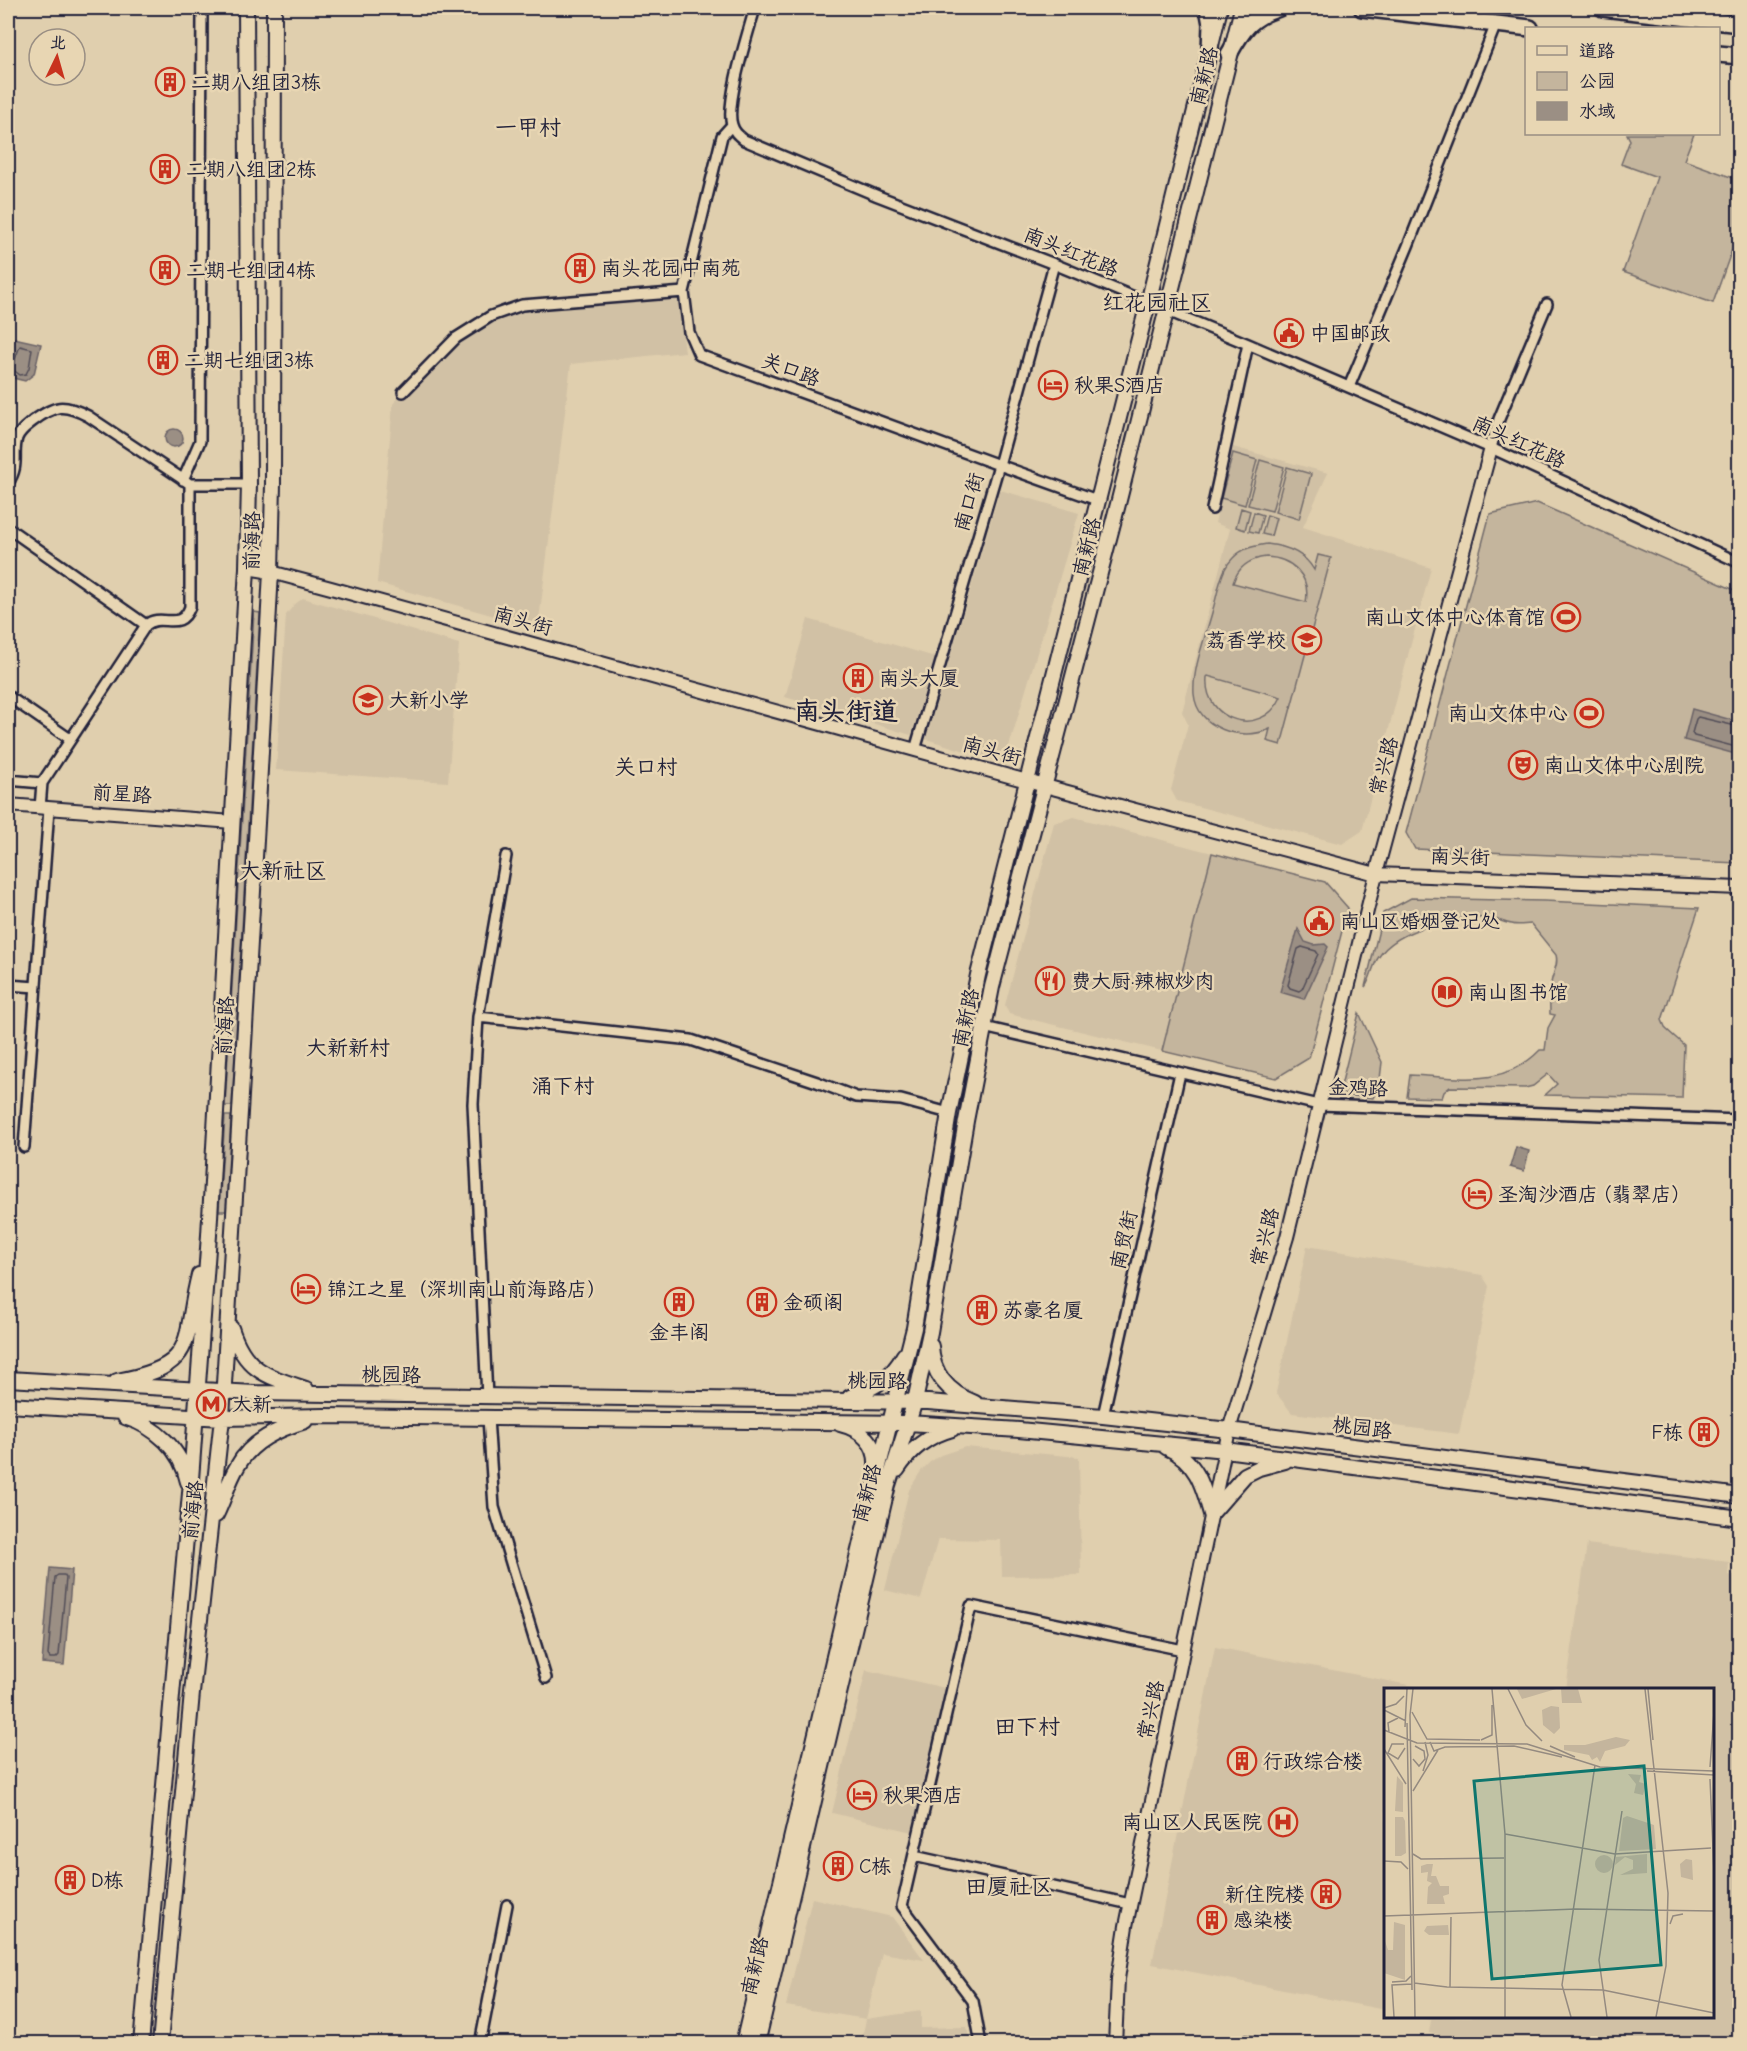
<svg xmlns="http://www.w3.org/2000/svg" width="1747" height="2051" viewBox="0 0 1747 2051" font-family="'Comic Neue','LXGW WenKai TC',sans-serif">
<rect width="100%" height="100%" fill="#e0cfae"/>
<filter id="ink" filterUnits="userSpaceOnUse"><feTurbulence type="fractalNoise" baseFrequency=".0167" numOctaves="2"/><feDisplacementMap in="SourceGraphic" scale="12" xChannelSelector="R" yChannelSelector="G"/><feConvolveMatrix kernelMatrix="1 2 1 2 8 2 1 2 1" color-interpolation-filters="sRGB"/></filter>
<g filter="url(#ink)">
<path fill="#d1c1a5" d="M678,296L685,352L571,364L538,628L377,583L393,404L461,327L469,336L493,322L523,309Z
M1233,447L1328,473L1303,527L1431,568L1362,831L1342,844L1177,801L1171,790L1188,724L1182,712L1230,529L1215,523Z
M1000,490L1079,513L1004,763L926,739Z
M303,598L459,644L448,782L276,770L286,615L294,605Z
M808,619L935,657L911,735L785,697Z
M1074,817L1212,853L1162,1051L1009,1014L1005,1005L1054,823Z
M1307,1246L1482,1275L1489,1286L1459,1434L1292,1413L1276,1393Z
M965,1447L1079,1457L1081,1575L1002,1576L1001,1540L938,1539L921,1599L885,1590L909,1490L921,1471L930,1462L941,1455Z
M1587,1544L1729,1562L1728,1575L1739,1577V2043H1482L1429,2033L1431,2020L1416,2017L1712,2016V1690L1566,1689Z
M1215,1647L1429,1689L1386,1690L1385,2010L1152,1964Z
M866,1670L945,1688L912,1832L832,1813Z
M812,1898L892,1917L924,1960L882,1953L866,2019L921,2011V2028L967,2027L970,2043H861L866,2019L786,2006Z
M487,2038L562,2043H487Z"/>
<path fill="#c4b59d" stroke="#736c6c" stroke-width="1.5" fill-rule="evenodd" d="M1627,134H1694L1684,160L1739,180V230L1713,303L1623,272L1657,177L1621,164L1630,140Z
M1233,453L1257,460L1245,505L1221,498Z
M1260,460L1284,467L1272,511L1248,505Z
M1287,467L1311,474L1299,519L1275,512Z
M1537,503L1739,592V863L1415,849L1406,833L1490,514Z
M1241,508L1250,511L1245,530L1236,527Z
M1254,512L1263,515L1258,533L1249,531Z
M1267,515L1276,518L1271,536L1262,534Z
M1267,544C1286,546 1304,552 1314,570L1318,555L1331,558L1281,745L1267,741L1270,729C1242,742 1197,729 1194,694C1192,668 1207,633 1213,609C1217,596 1219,581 1225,569C1227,565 1230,561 1233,558C1242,548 1254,546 1267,544ZM1266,557C1292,558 1311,576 1306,602L1233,583C1238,567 1249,559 1266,557ZM1207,677L1208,676L1281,697C1262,739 1203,722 1207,677Z
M254,612L260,613L232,1106H225Z
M1212,853L1325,882L1348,908L1309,1058L1276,1078L1162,1051Z
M1411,898L1544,901L1699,908L1662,1020L1666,1029L1684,1045L1682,1098L1545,1095L1557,1084L1548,1074L1533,1086L1525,1088L1450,1087L1444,1092L1442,1098L1407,1097L1410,1075C1459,1077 1502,1089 1540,1050H1545L1548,1028L1555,1015L1550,1014C1550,1004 1549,993 1551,984C1552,973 1559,966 1556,955L1531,924C1525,924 1518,926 1512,924C1504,923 1498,919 1490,918C1456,916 1397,928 1378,958C1372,967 1371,979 1365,987L1383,913Z
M1359,1013L1382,1062L1379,1087L1373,1098L1343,1095L1340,1090Z
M225,1116H231L226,1211H219Z"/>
<path fill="#9b8f84" stroke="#6b6367" stroke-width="1.5" d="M14,338L41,344L34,374L25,381L13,378L8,370Z
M165 438a9 9 0 1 1 18 0a9 9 0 1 1-18 0Z
M1692,709L1739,722V755L1684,740Z
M1298,929L1305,942L1314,945L1325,944L1328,947L1304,999L1280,992Z
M1516,1147L1529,1151L1524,1171L1510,1167Z
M50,1568L72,1570L64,1665L42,1663Z"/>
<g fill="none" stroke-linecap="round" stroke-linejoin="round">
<path stroke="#524e58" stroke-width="1.5" d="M8,362L15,359L20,346L32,349L29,368L26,374L20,375L12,369H8
M1740,727L1698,717L1696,719L1692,733L1694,736L1740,748
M1302,947L1316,951L1318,954L1302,989L1299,991L1290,988L1288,985L1298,949Z
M58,1575H64L66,1578L59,1655L56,1658H50L48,1655L55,1577Z"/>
<g stroke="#22223b" stroke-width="14">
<path id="minor" d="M755,8C748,33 725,104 732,125C734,132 738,135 744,140L878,196L1054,264L1248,344L1491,448L1740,563
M732,125L722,136L684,292L689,332L699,355L999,465L1097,500
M1349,387L1408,246L1496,24
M403,392L456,338L491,316L522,305L684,292
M1491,448L1499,419L1547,304
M183,480L200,441L202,8
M8,483C20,465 12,455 17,438C20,430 27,426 33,421C55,405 63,403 88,416L190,484H249
M1212,509L1248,344
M8,528L146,625
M8,696L70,739
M915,750L999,465L1054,264
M8,780L42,783
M40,808L42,783L146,625C162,612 180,633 190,607V484
M8,985L36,987
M478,1017L691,1040L817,1082L856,1097L901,1100L949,1113
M984,1027L1319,1105L1740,1120
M24,1147L49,809
M487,1397L473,1104L478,1017L506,856
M1103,1416L1180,1073
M488,1418L494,1507L546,1678
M914,1856L1130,1904
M1246,2041L1261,2044
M480,2044L507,1905
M981,2044L973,2001L902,1906L971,1606L1183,1650"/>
</g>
<g stroke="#22223b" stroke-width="16">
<path id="tertiary" d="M247,568L271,572L331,588L1045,786L1376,874L1740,888
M8,805L233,822
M1115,2044L1118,1979L1126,1926L1229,1430L1287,1237L1376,874L1491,448"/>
</g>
<g stroke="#22223b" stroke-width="18">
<path id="secondary" d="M231,1328C245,1371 266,1376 306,1389
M931,1346C932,1375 949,1393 975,1403
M8,1379L254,1393L928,1402L1103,1416L1229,1430L1740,1496
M117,1381C200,1366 182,1341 199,1275
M850,1397C874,1388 892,1378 904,1355
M8,1405L222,1418L324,1416L908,1423L1019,1430L1225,1450L1740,1518
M125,1417C156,1427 181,1449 188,1482
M840,1424C861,1429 878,1444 876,1467
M1166,1447C1196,1460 1203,1485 1211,1514
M897,1470C911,1449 927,1436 952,1429
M1211,1514L1245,1475L1259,1468L1285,1461
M216,1515C224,1499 228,1482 237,1467C251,1441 278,1429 305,1421
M141,2044L190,1493L209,1235L247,568L249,484L246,8
M160,2044L192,1693L222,1418L257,823L271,572L273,484L274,8
M743,2044L875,1482L914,1328L949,1113L978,975L1148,303L1220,8
M757,2044L888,1485L915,1401L930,1332L966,1121L992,987L1118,504L1242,8"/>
</g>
<g stroke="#22223b" stroke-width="20">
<path id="primary" d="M1208,8L1211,24L1210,50
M1362,8L1530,28
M1603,8L1740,24
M1229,54C1243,29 1251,17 1279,8
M1718,54L1740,56"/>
</g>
<use href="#minor" stroke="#e8d6b3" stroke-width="9"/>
<use href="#tertiary" stroke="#e8d6b3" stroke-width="12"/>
<use href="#secondary" stroke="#e8d6b3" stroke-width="14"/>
<use href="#primary" stroke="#e8d6b3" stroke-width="15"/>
</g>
</g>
<defs>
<g id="building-ring" transform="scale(1.5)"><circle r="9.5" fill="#e8d6b3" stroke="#c8321e" stroke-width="1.5"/><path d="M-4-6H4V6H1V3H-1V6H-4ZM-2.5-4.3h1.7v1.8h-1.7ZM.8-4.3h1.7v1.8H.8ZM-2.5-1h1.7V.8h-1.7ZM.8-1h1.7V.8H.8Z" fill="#c8321e"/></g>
<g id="civic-ring" transform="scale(1.5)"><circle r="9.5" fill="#e8d6b3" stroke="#c8321e" stroke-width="1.5"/><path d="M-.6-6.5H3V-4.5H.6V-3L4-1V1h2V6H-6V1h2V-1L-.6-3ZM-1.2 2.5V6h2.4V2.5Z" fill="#c8321e"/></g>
<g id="hotel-ring" transform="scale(1.5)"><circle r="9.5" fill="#e8d6b3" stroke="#c8321e" stroke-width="1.5"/><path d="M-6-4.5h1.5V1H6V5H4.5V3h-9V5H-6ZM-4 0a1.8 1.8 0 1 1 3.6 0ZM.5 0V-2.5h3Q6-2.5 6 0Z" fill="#c8321e"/></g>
<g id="stadium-ring" transform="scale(1.5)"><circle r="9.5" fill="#e8d6b3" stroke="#c8321e" stroke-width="1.5"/><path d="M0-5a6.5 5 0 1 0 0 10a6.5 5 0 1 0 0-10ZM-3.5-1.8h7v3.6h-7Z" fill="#c8321e"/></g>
<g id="school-ring" transform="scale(1.5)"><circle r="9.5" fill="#e8d6b3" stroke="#c8321e" stroke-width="1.5"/><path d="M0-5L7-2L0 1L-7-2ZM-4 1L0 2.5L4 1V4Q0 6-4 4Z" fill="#c8321e"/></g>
<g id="theatre-ring" transform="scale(1.5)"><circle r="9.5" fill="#e8d6b3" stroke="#c8321e" stroke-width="1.5"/><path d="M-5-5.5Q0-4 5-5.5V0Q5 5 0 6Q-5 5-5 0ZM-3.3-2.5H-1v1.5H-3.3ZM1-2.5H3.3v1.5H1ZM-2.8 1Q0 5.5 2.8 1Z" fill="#c8321e"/></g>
<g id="restaurant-ring" transform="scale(1.5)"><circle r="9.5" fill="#e8d6b3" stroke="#c8321e" stroke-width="1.5"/><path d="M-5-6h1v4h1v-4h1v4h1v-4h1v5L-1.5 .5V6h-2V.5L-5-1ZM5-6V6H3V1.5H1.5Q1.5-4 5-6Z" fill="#c8321e"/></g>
<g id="library-ring" transform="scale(1.5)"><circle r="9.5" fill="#e8d6b3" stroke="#c8321e" stroke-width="1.5"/><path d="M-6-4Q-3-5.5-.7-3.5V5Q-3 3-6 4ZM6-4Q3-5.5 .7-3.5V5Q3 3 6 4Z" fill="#c8321e"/></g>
<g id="metro-ring" transform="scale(1.5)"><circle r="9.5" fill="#e8d6b3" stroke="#c8321e" stroke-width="1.5"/><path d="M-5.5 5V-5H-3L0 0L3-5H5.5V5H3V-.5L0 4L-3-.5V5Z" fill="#c8321e"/></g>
<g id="hospital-ring" transform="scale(1.5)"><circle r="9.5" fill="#e8d6b3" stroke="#c8321e" stroke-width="1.5"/><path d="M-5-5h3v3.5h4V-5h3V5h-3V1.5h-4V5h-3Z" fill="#c8321e"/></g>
</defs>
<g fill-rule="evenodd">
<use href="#building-ring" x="170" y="82"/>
<use href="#building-ring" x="165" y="169"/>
<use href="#building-ring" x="580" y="268"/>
<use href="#building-ring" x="165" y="270"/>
<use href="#civic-ring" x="1289" y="333"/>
<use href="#building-ring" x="163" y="360"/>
<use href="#hotel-ring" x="1053" y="385"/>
<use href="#stadium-ring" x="1566" y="617"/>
<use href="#school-ring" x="1307" y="640"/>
<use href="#building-ring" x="858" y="678"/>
<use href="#school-ring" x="368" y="700"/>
<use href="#stadium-ring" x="1589" y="713"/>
<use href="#theatre-ring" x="1523" y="765"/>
<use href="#civic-ring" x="1319" y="921"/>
<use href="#restaurant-ring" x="1050" y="981"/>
<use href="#library-ring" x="1447" y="992"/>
<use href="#hotel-ring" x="1477" y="1194"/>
<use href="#hotel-ring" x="306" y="1289"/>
<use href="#building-ring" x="679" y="1302"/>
<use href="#building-ring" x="762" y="1302"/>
<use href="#building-ring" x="982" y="1310"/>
<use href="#metro-ring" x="211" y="1404"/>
<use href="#building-ring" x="1704" y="1432"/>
<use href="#building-ring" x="1242" y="1761"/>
<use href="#hotel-ring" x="862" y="1795"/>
<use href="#hospital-ring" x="1283" y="1822"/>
<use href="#building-ring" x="838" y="1866"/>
<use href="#building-ring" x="70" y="1880"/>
<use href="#building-ring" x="1326" y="1894"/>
<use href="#building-ring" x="1212" y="1920"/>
</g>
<g text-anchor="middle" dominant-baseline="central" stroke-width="5" stroke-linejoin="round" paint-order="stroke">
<g font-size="20" fill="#22223b" stroke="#e8d6b3">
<text transform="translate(1204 76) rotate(-76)">南新路</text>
<text transform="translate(1071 252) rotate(22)">南头红花路</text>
<text transform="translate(791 370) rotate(20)">关口路</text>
<text transform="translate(1519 442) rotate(24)">南头红花路</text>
<text transform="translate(969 502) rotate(-74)">南口街</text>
<text transform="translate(252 541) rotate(-89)">前海路</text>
<text transform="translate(1087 547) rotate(-76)">南新路</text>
<text transform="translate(523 621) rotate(15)">南头街</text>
<text transform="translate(992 751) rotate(15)">南头街</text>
<text transform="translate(1384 766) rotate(-75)">常兴路</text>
<text transform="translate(122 794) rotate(4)">前星路</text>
<text transform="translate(1460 857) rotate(2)">南头街</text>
<text transform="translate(966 1018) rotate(-78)">南新路</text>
<text transform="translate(225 1026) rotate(-87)">前海路</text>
<text transform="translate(1358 1088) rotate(2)">金鸡路</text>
<text transform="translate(1265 1237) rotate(-75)">常兴路</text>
<text transform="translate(1124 1240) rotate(-77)">南贸街</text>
<text transform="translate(391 1375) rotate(1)">桃园路</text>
<text transform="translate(877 1381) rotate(1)">桃园路</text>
<text transform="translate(1362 1428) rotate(7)">桃园路</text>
<text transform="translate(867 1493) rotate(-75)">南新路</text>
<text transform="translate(193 1510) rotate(-84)">前海路</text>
<text transform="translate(1151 1710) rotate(-78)">常兴路</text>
<text transform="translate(755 1966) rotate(-77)">南新路</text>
</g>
<g font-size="20" fill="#22223b" stroke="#e8d6b3" text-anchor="start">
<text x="191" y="82">二期八组团3栋</text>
<text x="186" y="169">二期八组团2栋</text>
<text x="601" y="268">南头花园中南苑</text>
<text x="186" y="270">二期七组团4栋</text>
<text x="1310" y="333">中国邮政</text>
<text x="184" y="360">二期七组团3栋</text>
<text x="1074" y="385">秋果S酒店</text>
<text x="1545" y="617" text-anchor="end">南山文体中心体育馆</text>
<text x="1286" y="640" text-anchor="end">荔香学校</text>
<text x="879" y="678">南头大厦</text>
<text x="389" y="700">大新小学</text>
<text x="1568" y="713" text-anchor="end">南山文体中心</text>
<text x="1544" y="765">南山文体中心剧院</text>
<text x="1340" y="921">南山区婚姻登记处</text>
<text x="1071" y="981">费大厨·辣椒炒肉</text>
<text x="1468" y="992">南山图书馆</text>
<text x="1498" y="1194">圣淘沙酒店 (翡翠店)</text>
<text x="327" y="1289">锦江之星（深圳南山前海路店）</text>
<text x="783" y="1302">金硕阁</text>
<text x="1003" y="1310">苏豪名厦</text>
<text x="679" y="1332" text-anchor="middle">金丰阁</text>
<text x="232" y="1404">大新</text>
<text x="1683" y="1432" text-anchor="end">F栋</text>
<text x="1263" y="1761">行政综合楼</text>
<text x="883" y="1795">秋果酒店</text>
<text x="1262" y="1822" text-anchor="end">南山区人民医院</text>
<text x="859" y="1866">C栋</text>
<text x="91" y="1880">D栋</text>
<text x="1305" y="1894" text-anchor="end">新住院楼</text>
<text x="1233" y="1920">感染楼</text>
</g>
<g font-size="21" fill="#22223b" stroke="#e8d6b3">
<text x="646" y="767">关口村</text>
<text x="348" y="1048">大新新村</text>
<text x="563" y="1086">涌下村</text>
</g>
<g font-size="22" fill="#22223b" stroke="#e8d6b3">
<text x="528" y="128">一甲村</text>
<text x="1157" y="303">红花园社区</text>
<text x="283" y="871">大新社区</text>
<text x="1027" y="1727">田下村</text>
<text x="1009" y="1887">田厦社区</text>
</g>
<g font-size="26" font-weight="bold" fill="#22223b" stroke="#e8d6b3">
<text x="846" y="712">南头街道</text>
</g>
</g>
<g transform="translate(1384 1688)">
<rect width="330" height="330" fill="#e0cfae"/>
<path d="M133,1H172L138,11ZM177,1H194L198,15H178ZM167,18L175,19L176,40L170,46L159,37L158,22ZM232,49L246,52L241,58L221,63L216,74L213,69L208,72L205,67L180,62V57H201ZM244,86L257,87L255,94L262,96L259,107L250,105L252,96ZM13,88L19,95V124L11,123ZM243,128L270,137L272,161L235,163L239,130ZM11,129H19L21,133L22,165L17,168H11ZM263,166V185L236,187L249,181V172L241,169L231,177L232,169ZM211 176a9 9 0 1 1 18 0a9 9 0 1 1-18 0ZM302,171L308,172L309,192L297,189L296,176ZM43,176H49L47,188H52L56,198H65V206L59,208L61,216H43L44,199L48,195L43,193L44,184L37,185V178ZM10,234L21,237V292L0,285V250L4,262H9ZM64,237L65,247H45L40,243L43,238Z" fill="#c4b59d"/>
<path fill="none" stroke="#948a80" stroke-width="1.5" d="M29,1L26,27L31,329M108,1L121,146V329M124,1L142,37L158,53M261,1L284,205L282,278L272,329M264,1L269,52M0,20L12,16L20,8M0,22L22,33M28,24L43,51L96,52M23,35L28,302M21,39L23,1M0,42L33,55L143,56L216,79L330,83M5,44L4,35L14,30M97,52L108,47V17M46,54L50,63L61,59L130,58L178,69M20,56H8L4,65L14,71L21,60M166,58L191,69M0,61L22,96M29,71L35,78L41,71L40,63L31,58M326,79L330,24M39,83L44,67L41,54M263,83L330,87M326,91L330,185M29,103L54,62M121,146L231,166L327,160M29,166L37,171L120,170M0,173L17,174L24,181M0,228L192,221L330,223M286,236L289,228L299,226M8,294L22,293L27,288M30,295L63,299L219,302L330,325M66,299L67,229M10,329L8,297L28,296M187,329L178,297L211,77M223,329L215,272L238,123"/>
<path fill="#0f766e" fill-opacity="0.15" stroke="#0f766e" stroke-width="3" d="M260,78L277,277L108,291L90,93Z"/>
<rect width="330" height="330" fill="none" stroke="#22223b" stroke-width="3"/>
</g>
<rect width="1747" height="2051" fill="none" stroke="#e8d6b3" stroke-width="30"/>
<rect x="15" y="15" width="1717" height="2021" fill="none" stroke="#22223b" stroke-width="2" filter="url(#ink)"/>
<rect x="1525" y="27" width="195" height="108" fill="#e8d6b3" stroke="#998e83" stroke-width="1.5"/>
<rect x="1537" y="46" width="30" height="9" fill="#e8d6b3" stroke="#998e83" stroke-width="1.5"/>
<text x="1579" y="57" font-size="18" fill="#22223b">道路</text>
<rect x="1537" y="72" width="30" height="18" fill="#c4b59d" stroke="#998e83" stroke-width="1.5"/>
<text x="1579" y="87" font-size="18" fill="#22223b">公园</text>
<rect x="1537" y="102" width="30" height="18" fill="#9b8f84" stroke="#998e83" stroke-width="1.5"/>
<text x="1579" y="117" font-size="18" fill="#22223b">水域</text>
<g transform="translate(57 57) rotate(5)"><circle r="28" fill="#e8d6b3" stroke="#998e83" stroke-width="1.5"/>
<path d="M0-4.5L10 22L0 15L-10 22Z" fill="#c8321e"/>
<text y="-9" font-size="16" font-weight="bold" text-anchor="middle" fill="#22223b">北</text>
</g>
</svg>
